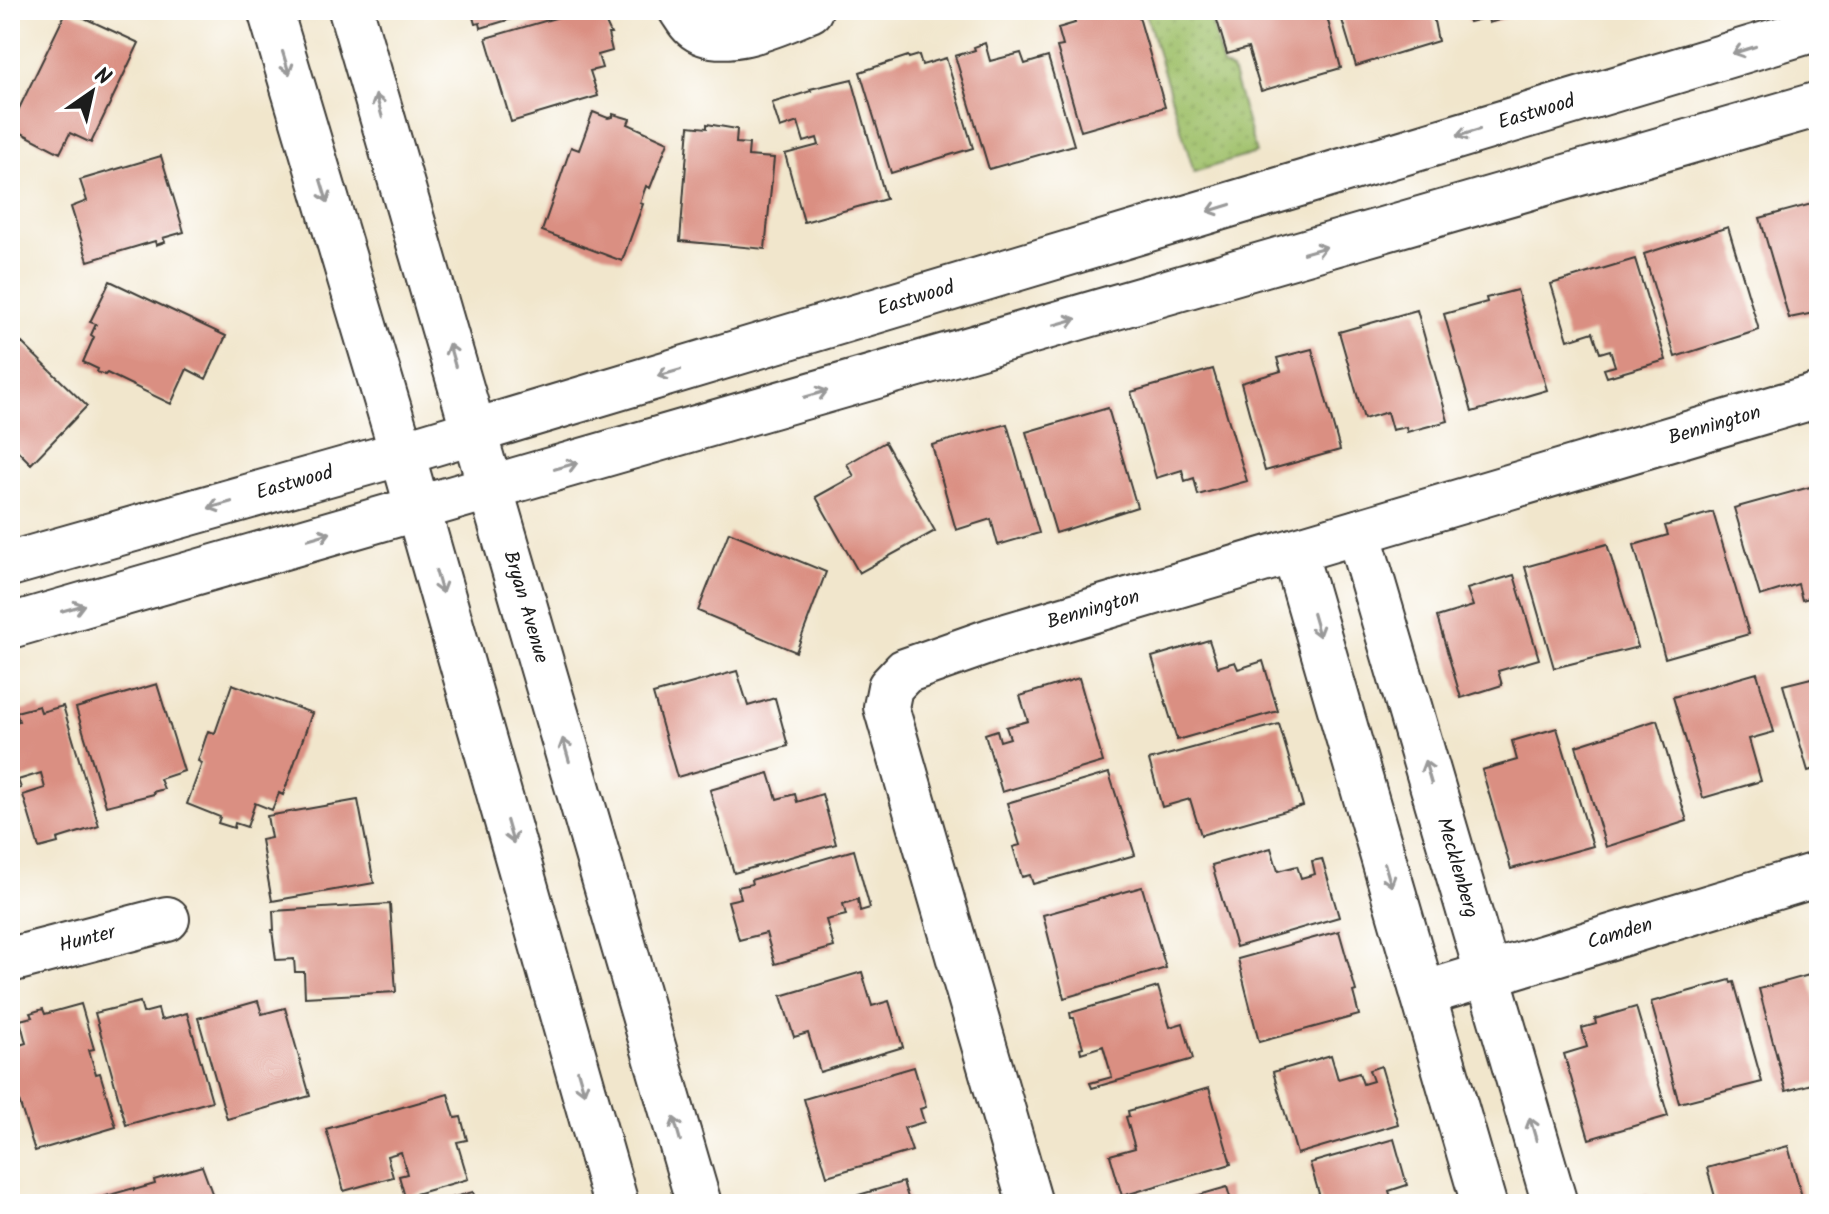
<svg xmlns="http://www.w3.org/2000/svg" width="1829" height="1214" viewBox="0 0 1829 1214" font-family="Kalam,sans-serif">
<defs>
<pattern id="park-dots" width="8" height="8" patternUnits="userSpaceOnUse" patternTransform="scale(2)"><rect width="8" height="8" fill="#9fc069"/><path d="M2 2h.1M6 6h.1" fill="none" stroke="#88a45a" stroke-width="1.8" stroke-linecap="round"/></pattern>
</defs>
<rect width="100%" height="100%" fill="#fff"/>
<filter id="ink" filterUnits="userSpaceOnUse"><feTurbulence type="fractalNoise" baseFrequency=".0125" numOctaves="2"/><feDisplacementMap in="SourceGraphic" scale="16" xChannelSelector="R" yChannelSelector="G"/><feConvolveMatrix kernelMatrix="1 2 1 2 8 2 1 2 1" color-interpolation-filters="sRGB"/></filter>
<filter id="wash" filterUnits="userSpaceOnUse"><feTurbulence type="fractalNoise" baseFrequency=".006" numOctaves="4" result="noise"/><feDisplacementMap in="SourceGraphic" scale="32" xChannelSelector="R" yChannelSelector="G"/><feGaussianBlur stdDeviation="1.8" result="paint"/><feColorMatrix in="noise" values="0 0 0 0 0 0 0 0 0 0 0 0 0 0 0 0 0 1.4 0 .05"/><feComposite in="paint" operator="in"/></filter>
<g filter="url(#wash)">
<rect width="100%" height="100%" fill="#f1e6cc"/>
<path fill="url(#park-dots)" stroke="#5e6e42" stroke-width="2" d="M1145,10H1208L1223,66L1232,70L1256,153L1194,172Z"/>
<g id="blocks">
<path fill="#da8f82" d="M67,10L139,43L91,143L70,133L60,153L10,127Z
M471,10H538V11L481,28L480,23L475,24Z
M583,10H600L611,34H608L612,51L598,55L602,68L590,71L598,96L511,122L486,38Z
M1071,10H1137L1165,107L1081,131L1057,47L1063,46L1058,28L1075,23Z
M1214,10H1325L1341,68L1261,91L1248,48L1227,54Z
M1339,10H1428L1434,21L1438,41L1356,66Z
M1465,10H1530V11L1489,23L1488,17L1469,22Z
M985,43L990,61L1021,53L1025,64L1048,57L1074,145L989,169L955,56L975,50L974,47Z
M919,55L922,65L946,58L973,148L891,173L860,72L908,56L909,58Z
M852,79L886,199L804,222L785,154L819,145L817,138L804,142L798,122L780,128L772,103L811,91L810,89Z
M593,112L608,118L613,117V114L630,119L628,124L668,142L650,188L646,186L640,203L643,204L622,261L542,231L571,147L579,150Z
M707,124L737,129L736,143L749,144L748,156L774,158L765,249L680,241L689,126L707,128Z
M161,156L184,232L163,238L165,242L156,245L155,241L88,261L71,207L87,201L80,180Z
M1819,202V312L1789,318L1760,218Z
M1728,227L1759,330L1675,357L1644,254Z
M1635,259L1666,360L1607,377L1604,369L1615,366L1610,350L1600,353L1593,332L1568,340L1551,284Z
M110,281L226,336L206,379L187,369L171,404L107,373L105,375L97,372L98,369L83,362L94,337L91,335L96,324L90,322Z
M1517,290L1547,390L1472,412L1444,314L1487,302L1486,298Z
M1417,310L1448,421L1407,432L1406,427L1392,430L1387,412L1364,419L1339,332Z
M22,343L87,406L31,464L10,443V355Z
M1312,349L1340,450L1265,471L1241,383L1281,371L1277,358Z
M1213,369L1247,481L1198,495L1194,478L1185,481L1182,470L1156,478L1131,392Z
M1108,408L1137,507L1056,533L1026,432Z
M1007,424L1039,533L998,545L991,519L956,530L932,445Z
M885,442L935,531L859,573L816,497L854,476L847,464Z
M1810,487L1819,517V595L1802,600L1798,584L1760,596L1734,508Z
M1713,512L1749,634L1665,658L1634,545L1668,535L1665,526Z
M729,532L826,572L796,652L698,611Z
M1607,544L1638,647L1554,668L1525,567Z
M1514,575L1539,659L1498,671L1502,685L1461,698L1437,617L1473,606L1467,589Z
M1209,640L1218,667L1235,662L1238,669L1263,661L1278,711L1177,740L1152,657Z
M737,671L748,706L775,698L788,746L677,777L653,694Z
M1757,673L1774,732L1749,739L1761,781L1703,798L1673,697Z
M1819,676V768L1808,771L1783,685Z
M1079,678L1103,762L1002,792L985,734L997,730L1000,741L1010,738L1006,727L1028,721L1020,696Z
M157,684L184,771L160,779L164,789L153,792L154,794L106,806L76,708Z
M232,684L312,713L283,795L279,793L272,810L255,803L247,827L235,823L234,828L218,823L220,817L187,804L202,763L198,761L208,731L215,733Z
M39,706L41,712L63,706L99,826L57,839L58,843L39,848L23,795L45,788L41,773L18,780L21,788L10,792V723L19,721L16,712Z
M1657,720L1687,821L1606,847L1576,746Z
M1279,724L1303,806L1201,835L1190,799L1162,807L1149,760Z
M1557,728L1593,846L1511,869L1482,770L1517,760L1512,741Z
M769,773L777,799L795,794L797,802L822,794L836,844L734,873L710,790Z
M1109,773L1135,855L1033,884L1030,875L1022,877L1013,847L1020,845L1007,803Z
M358,800L374,883L272,901L261,840L271,838L267,816Z
M1271,848L1278,871L1297,866L1301,878L1315,874L1312,861L1322,859L1339,917L1236,947L1212,865Z
M854,850L870,908L860,911L858,899L843,904L846,915L826,920L834,947L775,964L766,933L739,940L728,901L741,898L738,887L752,884L751,880Z
M1142,887L1166,968L1064,998L1043,915Z
M390,904L396,992L305,997L304,972H295L294,959L276,960L272,930H274L273,911Z
M1339,931L1356,991L1353,992L1359,1015L1259,1042L1238,959Z
M862,972L872,1006L889,1001L903,1047L820,1072L808,1033L794,1037L781,996Z
M1809,975L1816,1001L1819,1000V1082L1786,1091L1759,989Z
M1730,980L1731,983L1734,982L1762,1082L1679,1103L1651,1002Z
M1158,987L1170,1027L1183,1023L1193,1059L1092,1088L1090,1083L1112,1077L1103,1046L1081,1053L1080,1048L1083,1047L1074,1018H1071L1070,1013Z
M258,1001L262,1014L285,1008L310,1096L227,1119L198,1018Z
M140,1002L143,1013L158,1009L161,1020L187,1013L212,1101L126,1125L95,1013Z
M81,1004L94,1049L89,1050L96,1074L100,1073L116,1127L35,1151L10,1073V1067L15,1066L10,1048L26,1043L20,1020L32,1017L30,1013L43,1009L45,1014Z
M1636,1007L1668,1116L1589,1139L1564,1054L1587,1047L1582,1028L1596,1024L1595,1019Z
M1331,1055L1338,1079L1359,1073L1363,1084L1373,1081L1369,1070L1381,1066L1398,1124L1297,1154L1273,1072Z
M914,1067L926,1107L920,1109L924,1122L904,1128L912,1151L827,1176L804,1099Z
M1209,1088L1231,1164L1122,1196L1110,1155L1135,1148L1126,1117L1129,1116L1128,1111Z
M448,1094L455,1118L461,1117L467,1140L457,1142L468,1179L405,1197L399,1176L407,1174L401,1152L387,1156L393,1177L344,1191L326,1129Z
M1394,1139L1407,1185L1389,1191L1393,1204H1322L1310,1163Z
M1788,1146L1804,1204H1717L1707,1168Z
M202,1166L216,1204H78L134,1188V1190L155,1184L154,1180Z
M903,1182L910,1204H846L845,1199Z
M1227,1187L1232,1204H1171V1203Z
M473,1192L477,1204H433V1203Z
M1647,1194L1651,1204H1617L1616,1203Z"/>
</g>
</g>
<g filter="url(#ink)">
<use href="#blocks" fill-opacity="0" stroke="#3c3a36" stroke-width="2"/>
<g fill="none" stroke-linecap="round" stroke-linejoin="round">
<g stroke="#3c3a36" stroke-width="48">
<g id="minor">
<path d="M681,10C685,15 688,22 693,26C721,51 781,22 810,10"/>
<path id="s1" d="M1358,532L1555,1204"/>
<path d="M1294,551L1484,1204"/>
<path id="s2" d="M10,960L167,919"/>
<path id="s3" d="M1423,994L1819,874"/>
<path id="s4" d="M1030,1204L886,707L890,687L905,671L993,640L1819,395"/>
</g>
</g>
<g stroke="#3c3a36" stroke-width="48">
<g id="tertiary">
<path id="s5" d="M10,564L402,453L1819,28"/>
<path d="M10,626L1819,104"/>
</g>
</g>
<g stroke="#3c3a36" stroke-width="48">
<g id="secondary">
<path d="M270,10L402,453L616,1204"/>
<path id="s6" d="M351,10L699,1204"/>
</g>
</g>
<use href="#minor" stroke="#fff" stroke-width="44"/>
<use href="#tertiary" stroke="#fff" stroke-width="44"/>
<use href="#secondary" stroke="#fff" stroke-width="44"/>
</g>
<defs><path id="oneway-shaft" d="M-6 0H5M1.5-3L5.5 0L1.5 3" fill="none" stroke-width="1.6" stroke-linecap="round" stroke-linejoin="round" transform="scale(2)"/></defs>
<g stroke="#999">
<use href="#oneway-shaft" transform="translate(1744 50) rotate(163)"/>
<use href="#oneway-shaft" transform="translate(286 63) rotate(73)"/>
<use href="#oneway-shaft" transform="translate(379 106) rotate(-106)"/>
<use href="#oneway-shaft" transform="translate(1468 133) rotate(163)"/>
<use href="#oneway-shaft" transform="translate(324 191) rotate(73)"/>
<use href="#oneway-shaft" transform="translate(1219 208) rotate(163)"/>
<use href="#oneway-shaft" transform="translate(1315 250) rotate(-16)"/>
<use href="#oneway-shaft" transform="translate(1065 322) rotate(-16)"/>
<use href="#oneway-shaft" transform="translate(452 355) rotate(-106)"/>
<use href="#oneway-shaft" transform="translate(669 373) rotate(164)"/>
<use href="#oneway-shaft" transform="translate(816 394) rotate(-16)"/>
<use href="#oneway-shaft" transform="translate(566 466) rotate(-16)"/>
<use href="#oneway-shaft" transform="translate(220 505) rotate(164)"/>
<use href="#oneway-shaft" transform="translate(319 536) rotate(-16)"/>
<use href="#oneway-shaft" transform="translate(439 582) rotate(74)"/>
<use href="#oneway-shaft" transform="translate(73 608) rotate(-16)"/>
<use href="#oneway-shaft" transform="translate(1316 625) rotate(74)"/>
<use href="#oneway-shaft" transform="translate(566 750) rotate(-106)"/>
<use href="#oneway-shaft" transform="translate(1428 772) rotate(-106)"/>
<use href="#oneway-shaft" transform="translate(510 832) rotate(74)"/>
<use href="#oneway-shaft" transform="translate(1388 875) rotate(74)"/>
<use href="#oneway-shaft" transform="translate(581 1082) rotate(74)"/>
<use href="#oneway-shaft" transform="translate(677 1129) rotate(-106)"/>
<use href="#oneway-shaft" transform="translate(1533 1129) rotate(-106)"/>
</g>
</g>
<g text-anchor="middle" dominant-baseline="central" stroke-width="6" stroke-linejoin="round" paint-order="stroke">
<g font-size="20" fill="#1c1c1c" stroke="#fff">
<text stroke="none"><textPath href="#s5" startOffset="1592">Eastwood</textPath></text>
<text stroke="none"><textPath href="#s5" startOffset="944">Eastwood</textPath></text>
<text stroke="none"><textPath href="#s4" startOffset="1406">Bennington</textPath></text>
<text stroke="none"><textPath href="#s5" startOffset="296">Eastwood</textPath></text>
<text stroke="none"><textPath href="#s6" startOffset="622">Bryan Avenue</textPath></text>
<text stroke="none"><textPath href="#s4" startOffset="758">Bennington</textPath></text>
<text stroke="none"><textPath href="#s1" startOffset="350">Mecklenberg</textPath></text>
<text stroke="none"><textPath href="#s3" startOffset="206">Camden</textPath></text>
<text stroke="none"><textPath href="#s2" startOffset="80">Hunter</textPath></text>
</g>
</g>
<rect width="1829" height="1214" fill="none" stroke="#fff" stroke-width="40"/>
<g transform="translate(92 92) rotate(34)" stroke="#ffffff" stroke-width="6" paint-order="stroke">
<path d="M0-6L14 30L0 20L-14 30Z" fill="#1c1c1c"/>
<text y="-12" font-size="22" font-weight="bold" text-anchor="middle" fill="#1c1c1c">N</text>
</g>
</svg>
